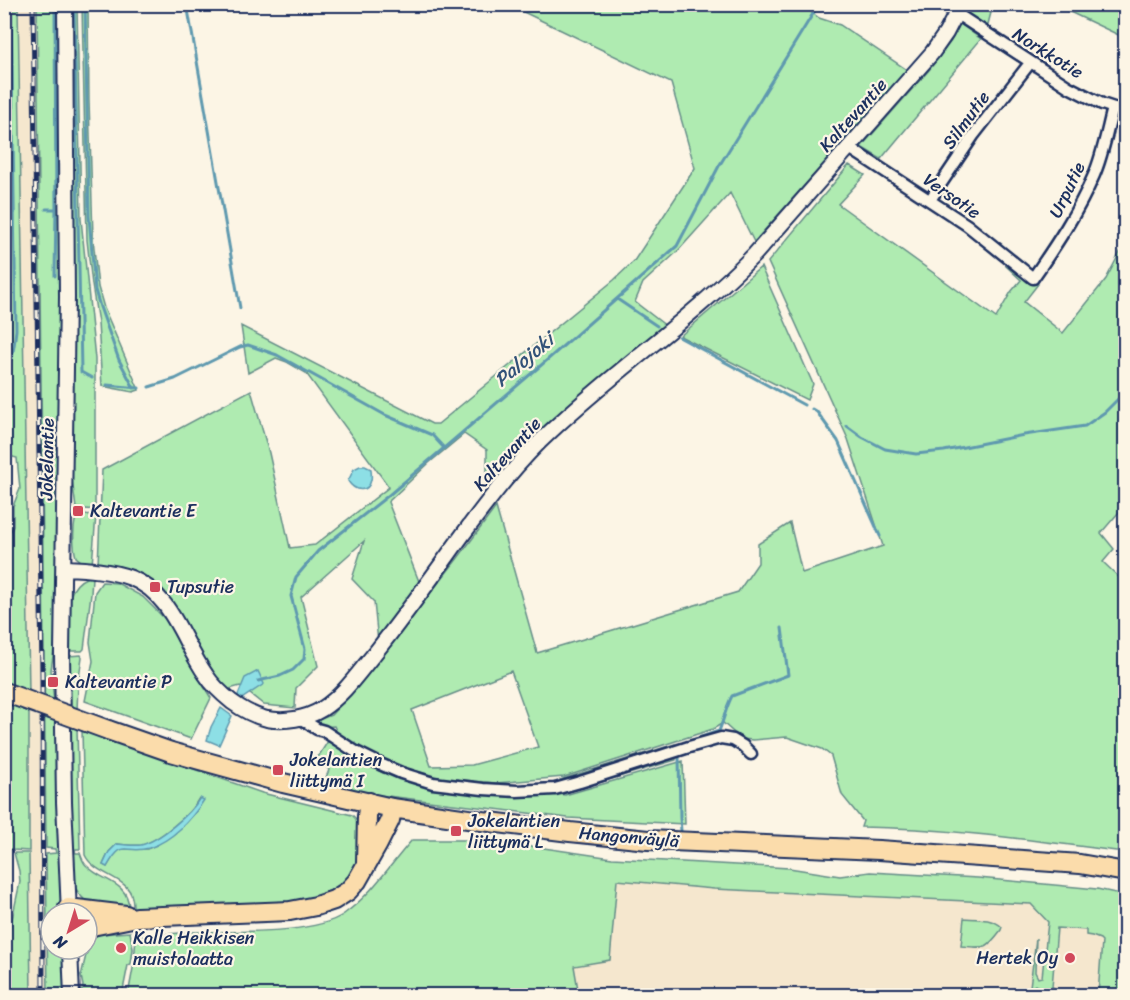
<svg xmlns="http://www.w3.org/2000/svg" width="1130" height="1000" viewBox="0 0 1130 1000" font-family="Sriracha,sans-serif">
<rect width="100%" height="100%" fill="#fcf5e5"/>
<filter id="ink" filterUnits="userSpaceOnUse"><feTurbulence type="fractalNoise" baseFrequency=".0167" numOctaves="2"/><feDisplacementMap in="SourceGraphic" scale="12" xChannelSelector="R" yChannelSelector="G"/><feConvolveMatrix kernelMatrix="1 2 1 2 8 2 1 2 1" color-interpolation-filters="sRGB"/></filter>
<g filter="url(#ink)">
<path fill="#f5e7ce" d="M18,5H37L45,699L29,693Z
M29,710L45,716L48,995H31L28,861Z
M616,880L715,889L1031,904L1112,927L1101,995H579L574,966L610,960Z"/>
<path fill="#afebb1" stroke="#658d88" stroke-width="1.5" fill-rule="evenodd" d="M7,5H18L29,693L5,683V540L8,537L13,526V506L20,489L17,458L5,455L4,263L11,234L9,197Z
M37,5H58L61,309L57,627L51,670L54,702L57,704L63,913H51V949H64L66,996L48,995L46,854L56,853L55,849L46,848V842Z
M70,5H77L81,219L95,359V510L76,508L72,479L74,306Z
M82,5H88L89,100L93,238L98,287L104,308L139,390L133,392L102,386L98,323L92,285L87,240Z
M509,5H817L810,11L819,18L840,25L907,70L754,242L730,193L677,252L643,283L635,302L666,326L487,494V450L464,434L429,463L388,502L420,584L378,642L374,602L352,579L364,541L301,597L318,666L296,688L295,708L264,705L240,686L226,690L209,669L171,603L98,565L102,470L251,390L269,453L290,548L315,545L389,487L306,373L287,362L276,358L248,373L241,326L432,424H438L614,280L634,261L695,168L671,83Z
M966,5H993L987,28L965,13L964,9Z
M1055,5H1125V38Z
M960,24L981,39L881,159L861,147L929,70L951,41Z
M849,165L865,175L838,204L996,318L1011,292L1021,280L1006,266L1008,264L1032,284L1036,282L1038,284L1024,302L1063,333L1106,279L1125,243V505L1101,533L1114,549L1103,562L1125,583V852C1038,841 950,828 861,827L863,821L842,795L831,756L822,749L787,737L753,740L741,739L723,723L713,729L564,777L496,783L441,778L399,766L357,747L338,734L334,726L319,727L317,725L318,720L331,715L353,691L458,558L496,507L537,653L738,592L758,563V544L790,523L802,573L883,546L848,439L768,262ZM511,671L538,747L472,765L431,766L412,710Z
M761,267L813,384L807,400L680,336Z
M78,514L96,515L92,565L85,564L76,557C73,547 72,522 78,514Z
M88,577H92L91,594L84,649L82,651H68L70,597C73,587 78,581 88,577Z
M102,582L117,583L143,597L168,622L183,653L211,698L191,739L85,701L93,661L90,642L95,592Z
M81,655L82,657L78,685L77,711L67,708L68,656Z
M5,701L29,710V851L13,850L5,847V836L7,821L4,807Z
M68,725L77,728L80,849H76L75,851L76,853H80C82,858 83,863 87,866C102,882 128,881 129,908C103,905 82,911 73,881Z
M82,730L262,793L352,815L356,819L358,826L357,862L352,873L346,880L337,889L326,894L312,900L256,905L133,908C133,904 133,901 132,898C129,877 94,875 85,855ZM199,798L198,809L175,833L158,844L147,849H120L115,853L107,867L103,865L109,852L117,844C125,845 133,846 141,845C158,841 191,814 199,798Z
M328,741L383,773L565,795L683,761L685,824L568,818L371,794L325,780L329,770L318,757Z
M675,744L676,760L564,793L560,780Z
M412,840H489L612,858L789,868L840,876L870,872L978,878L1097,889L1125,895V995H1098L1102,941L1100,939L1092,936L1086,935V930L1057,928L1052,987L1054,988L1053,991L1041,990L1039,987L1035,985L1033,986L1032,995H1029L1036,938L1035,972L1038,978L1042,977L1048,922L1031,904L714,889L617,880L610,960L574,966L579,995H128L134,963L136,937C156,935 176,933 195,932C233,931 315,935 344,914C372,894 390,865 412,840Z
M14,853H29L31,995H5L6,947L20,882L19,871Z
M964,918C977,919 992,918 1002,927L1001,930C986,950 986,948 961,946Z
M130,932L133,949L131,964L128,965L122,995H81L83,986L81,976L86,955L94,937L100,934Z"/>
<path fill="#8ddfe5" stroke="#5f99af" stroke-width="1.5" d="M360,466H365L371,469C371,472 372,476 371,480C368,494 354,491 348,481L354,469Z
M258,671L264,684L240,700L238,695L245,678Z
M221,708L232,716L219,745L207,740L211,727Z
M200,798L204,800C192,819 172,841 149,848C124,855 124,837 107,867L103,865L109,852L117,844C125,845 133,846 141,845C159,841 191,814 200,798Z"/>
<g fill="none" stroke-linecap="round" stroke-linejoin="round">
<path stroke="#5f99af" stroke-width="3" d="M55,4L56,209
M74,4L81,372L92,378
M85,4L89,216L95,290L100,307L119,360L134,388
M187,4L240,308
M46,209H56L55,276
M617,299L657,326
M679,337L804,405
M4,371C14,360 14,344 16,330L11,4
M107,385L139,388
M149,387L175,379L240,347L248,345L277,355L385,415L432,435L444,448
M812,409L817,412L838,441L880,536
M847,426L862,437L885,449L916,454L944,451L1024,435L1085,426L1105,412L1126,391
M258,681L280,676L293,670L304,659L305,649L291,596L296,577L318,551L389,495L546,361L677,246L719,166L819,4
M687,742L719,731C724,719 726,707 732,696L788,675L782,628
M679,755L680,818L681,831"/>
<g stroke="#1b2f5e" stroke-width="15">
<path id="street" d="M957,14L1069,87L1102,104L1126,112
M848,147L967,225L1033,278C1056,245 1078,212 1094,175C1103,154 1107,131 1113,108
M930,200L973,136L1030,63
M300,718L317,729L324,731L356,752L380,764L401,773L433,783L483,789L517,791L555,789L580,782L689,747L721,738L733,740L743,746L751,754"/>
</g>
<g stroke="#1b2f5e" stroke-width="18">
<path id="secondary" d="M65,4L67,297L62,653L64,802L69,913
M64,568C86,569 110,570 131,578C172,594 182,641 206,675C213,686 222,694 232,702C243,710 254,716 267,719C285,722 306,719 322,709C344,695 359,672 375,653C406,614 435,573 464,533C491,497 518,461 551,431C617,369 692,318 755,254L932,53L946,33L961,4
M70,949L72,996"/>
</g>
<g stroke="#1b2f5e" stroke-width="22">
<path id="highway" d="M108,730L171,752L283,783L392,808L482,821L570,832L648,840L879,850L1080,864L1126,872
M366,863L367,816L369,802
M68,908L126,915
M87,927L137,917L290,911L316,906L334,900L348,891L357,881L378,844L390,820L392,808"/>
</g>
<use href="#street" stroke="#fcf5e5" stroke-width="10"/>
<use href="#secondary" stroke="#fcf5e5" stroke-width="14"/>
<use href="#highway" stroke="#fbdcab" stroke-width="18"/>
<g stroke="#1b2f5e" stroke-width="5">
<path id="rail" d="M33,4L42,676L43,996"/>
</g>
<use href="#rail" stroke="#fcf5e5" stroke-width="3" stroke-dasharray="9" stroke-linecap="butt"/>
<g stroke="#1b2f5e" stroke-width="22" stroke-linecap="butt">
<path id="highway-bridge" d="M4,692L108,730"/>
</g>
<use href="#highway-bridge" stroke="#fbdcab" stroke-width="18"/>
</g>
</g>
<g fill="#d1495b" stroke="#fcf5e5" stroke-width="2">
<rect x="72" y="505" width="12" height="12" rx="3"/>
<rect x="149" y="581" width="12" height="12" rx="3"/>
<rect x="47" y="676" width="12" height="12" rx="3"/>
<rect x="272" y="764" width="12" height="12" rx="3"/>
<rect x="450" y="825" width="12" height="12" rx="3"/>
<circle cx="121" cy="948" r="6"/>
<circle cx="1070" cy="958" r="6"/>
</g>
<g text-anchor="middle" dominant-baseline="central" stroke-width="4.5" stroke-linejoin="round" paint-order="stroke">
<g font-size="18" fill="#1b2f5e" stroke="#fcf5e5">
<text transform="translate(1048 53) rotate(32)">Norkkotie</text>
<text transform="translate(853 115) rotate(-48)">Kaltevantie</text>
<text transform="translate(966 120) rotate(-54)">Silmutie</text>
<text transform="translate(1067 190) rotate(-64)">Urputie</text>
<text transform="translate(952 196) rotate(35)">Versotie</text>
<text transform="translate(507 454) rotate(-48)">Kaltevantie</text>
<text transform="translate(47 459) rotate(-89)">Jokelantie</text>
<text transform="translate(629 837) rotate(5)">Hangonväylä</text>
</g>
<g font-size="18" fill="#1b2f5e" stroke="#fcf5e5" text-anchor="start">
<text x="90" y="511">Kaltevantie E</text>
<text x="167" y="587">Tupsutie</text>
<text x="65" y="682">Kaltevantie P</text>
<text x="290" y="760">Jokelantien<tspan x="290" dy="21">liittymä I</tspan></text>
<text x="468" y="821">Jokelantien<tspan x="468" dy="21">liittymä L</tspan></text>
<text x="133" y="938">Kalle Heikkisen<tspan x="133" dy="21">muistolaatta</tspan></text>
<text x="1058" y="958" text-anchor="end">Hertek Oy</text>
</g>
<g font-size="20" font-style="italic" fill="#325279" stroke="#fcf5e5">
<text transform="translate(524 360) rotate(-40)">Palojoki</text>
</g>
</g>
<rect width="1130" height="1000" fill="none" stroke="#fcf5e5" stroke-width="24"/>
<rect x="12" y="12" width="1106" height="976" fill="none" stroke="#1b2f5e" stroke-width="2" filter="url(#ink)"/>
<g transform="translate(69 931) rotate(218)"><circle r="28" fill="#fcf5e5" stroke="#a2a6af" stroke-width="1.5"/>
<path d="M0-4.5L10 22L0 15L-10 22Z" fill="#d1495b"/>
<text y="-9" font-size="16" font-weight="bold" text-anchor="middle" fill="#1b2f5e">N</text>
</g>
</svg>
